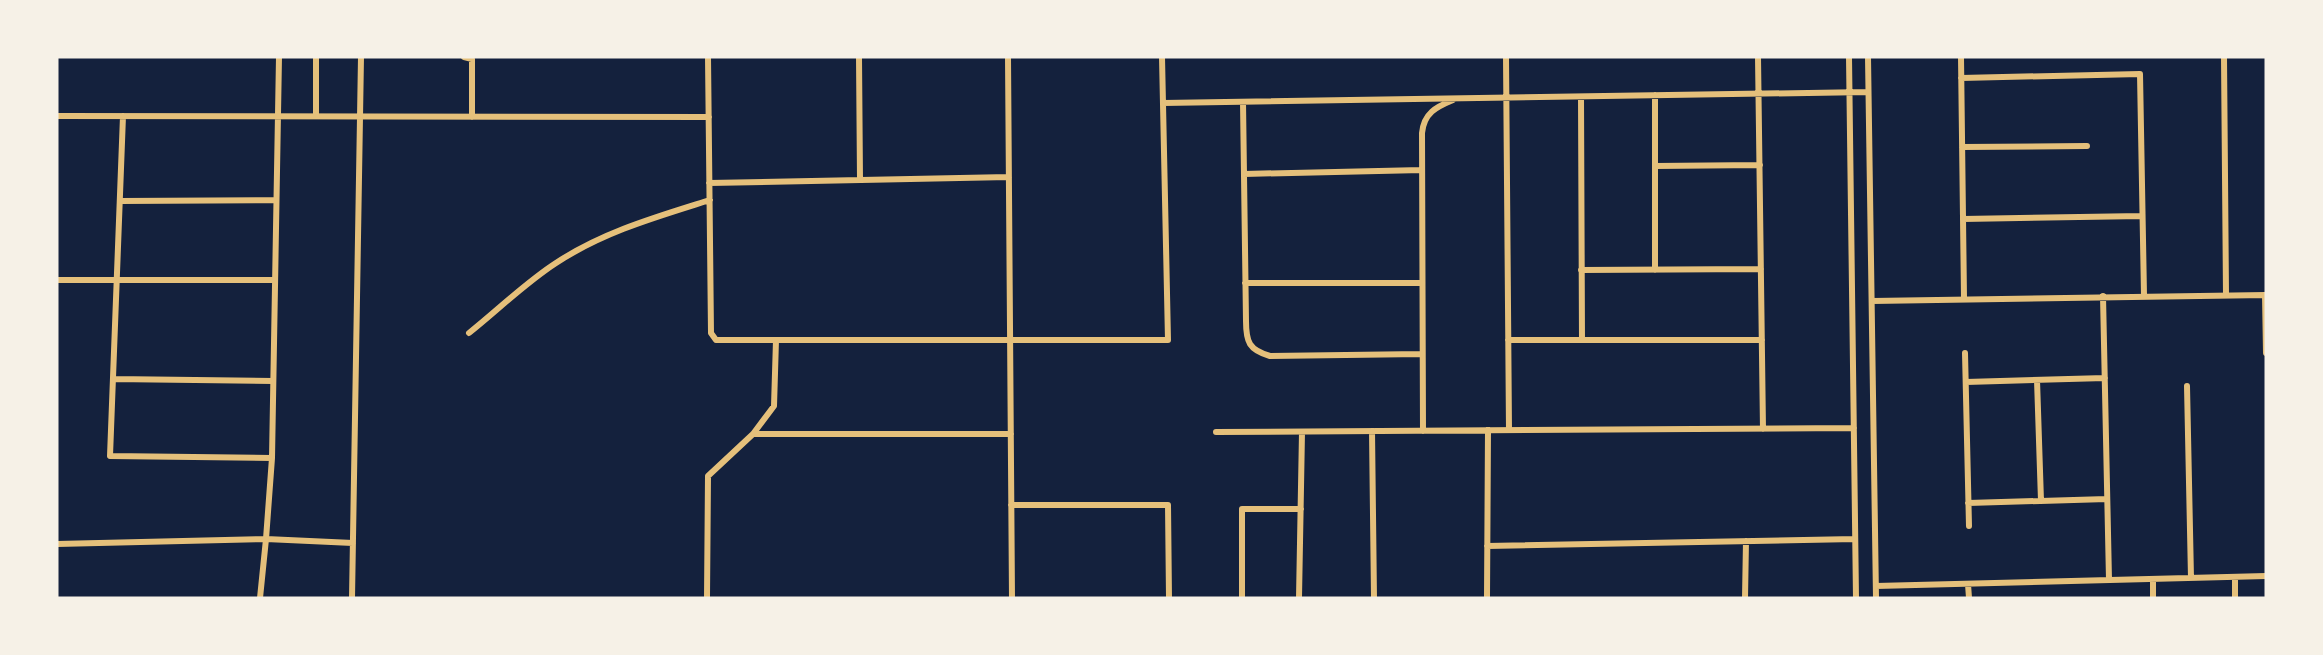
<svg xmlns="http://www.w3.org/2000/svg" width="2323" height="655" viewBox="0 0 2323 655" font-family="Roboto,sans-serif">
<rect width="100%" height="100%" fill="#14213d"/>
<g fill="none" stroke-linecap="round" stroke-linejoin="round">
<path stroke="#e5c07b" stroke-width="6" d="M464,57L472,59V117
M708,57L711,333L716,340H1168L1162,57
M859,57L860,180
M1008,57L1012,598
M1506,57L1509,430
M1758,57L1763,429
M1849,57L1856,598
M1868,57L1876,598
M1961,57L1964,298
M2224,57L2226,295
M1961,78L2140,74L2144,295
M1655,95V270
M1581,97L1582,340
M1243,102L1246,321C1246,342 1249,350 1270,356L1421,354
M1163,103L1868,92
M57,116L709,117
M123,116L110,456L272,458
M316,116V57
M1962,147L2087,146
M1655,166L1760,165
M1244,174L1422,170
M709,183L1009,177
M120,201L276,200
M1963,219L2142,216
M1581,270L1761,269
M57,280H275
M1245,283H1422
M2265,295L2266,353
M2103,296L2109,580
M1872,301L2266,295
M469,333C498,310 525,283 556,263C603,232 656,217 710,200
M1508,340H1762
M1965,353L1969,526
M113,379L273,381
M2037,380L2041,501
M1966,382L2105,378
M2187,386L2191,578
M1372,431L1374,598
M1423,431L1422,133C1424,113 1436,107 1453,100
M1216,432L1854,428
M753,434H1011
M1968,503L2107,499
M1011,505H1168L1169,598
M57,544L266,539L272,458L279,57
M1487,546L1855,539
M2235,577V598
M2153,579V598
M1968,584L1969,598
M1876,586L2266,576
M260,598L266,539L353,543
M352,598L361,57
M707,598L708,476L753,434L774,406L776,340
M1242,598V509H1301
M1299,598L1302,432
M1487,598L1488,430
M1745,598L1746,541"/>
</g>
<rect width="2323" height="655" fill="none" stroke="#f6f1e7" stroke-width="117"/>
</svg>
